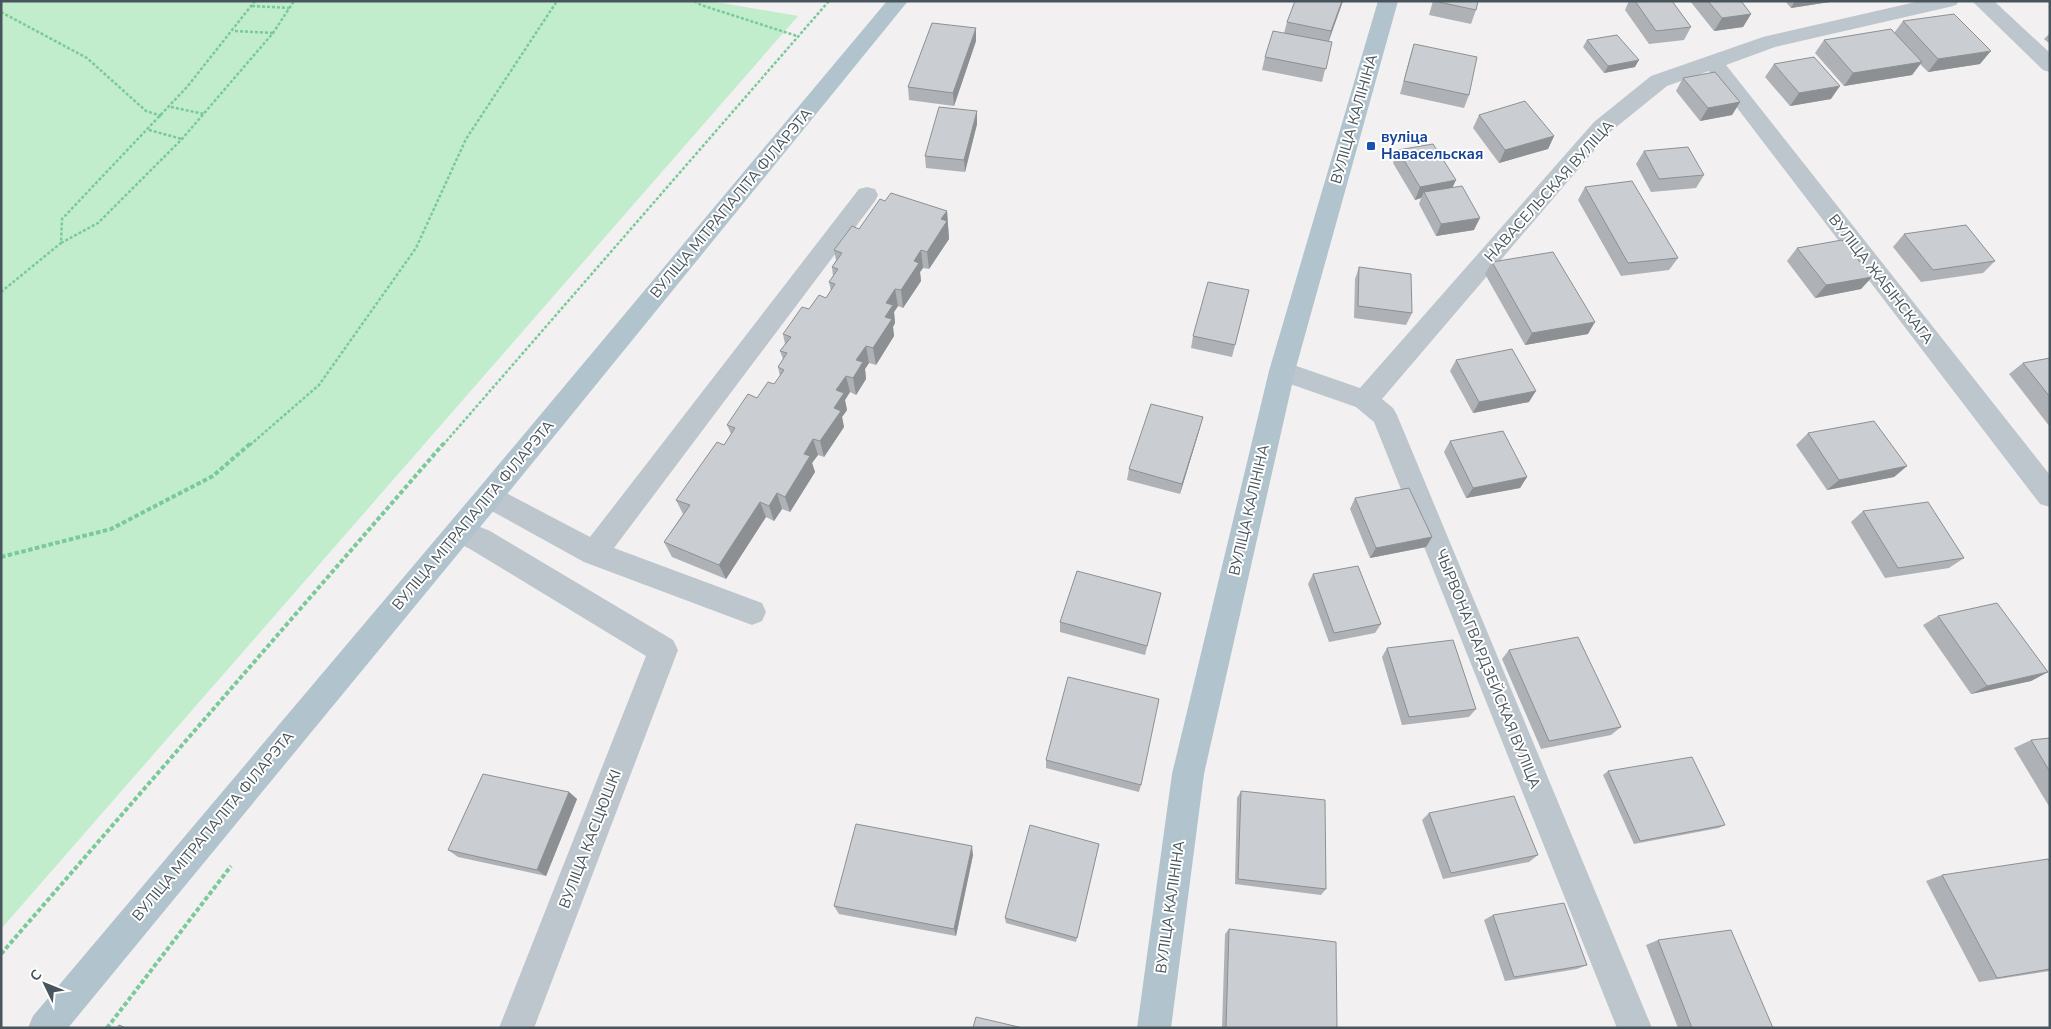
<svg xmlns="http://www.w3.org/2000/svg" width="2051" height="1029" viewBox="0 0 2051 1029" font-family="'Nunito Sans',sans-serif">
<rect width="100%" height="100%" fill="#f2f0f0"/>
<path fill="#c1edcc" d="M1,1H710L798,16L1,929Z"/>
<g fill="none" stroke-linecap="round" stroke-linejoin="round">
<path stroke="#7aca99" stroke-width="2.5" stroke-dasharray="3 2" stroke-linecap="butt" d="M694,1L701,5L797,36
M252,6L289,8
M1,12L87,58L146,111L162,116
M235,31L273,33
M171,107L204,114
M149,130L182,139
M61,243L98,223L182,139L273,33L294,1
M1,292L61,243L62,219L187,87L255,1
M250,445L319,385L416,248L466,139L557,1
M443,445L829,1"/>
<path stroke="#7aca99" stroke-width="4" stroke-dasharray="4.5 2.5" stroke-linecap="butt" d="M1,557L111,529L213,476L251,443
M1,954L444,443
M107,1028L231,866"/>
<path fill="#bcc6cc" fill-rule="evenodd" d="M1920,1H1959L1956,5L1949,7L1775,47L1726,65L2050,475V507L2040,504L1709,71L1667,86L1610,132L1382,399L1393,408L1397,415L1652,1028H1617L1374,422L1356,407L1273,378L1269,371L1273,364L1282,361L1360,388L1594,122L1651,76L1763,37Z
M1972,1H1994L2050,53V72L2043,70Z
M867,187L875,189L878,195L875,201L614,548L762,603L766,612L762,621L752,625L584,562L479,504L475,496L479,488L489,484L590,537L859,189Z
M460,519L490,531L673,640L678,650L534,1028H499L646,656L470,549L450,539L446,531L450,523Z"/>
<path fill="#b1c3cd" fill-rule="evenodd" d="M887,1H908L499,504L68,1028H28L33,1016L479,488Z
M1378,1H1398L1295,371L1204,774L1171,1028H1137L1172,774L1269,371Z"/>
</g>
<path fill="#aeb1b5" d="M1343,1L1329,41L1332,42L1322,82L1262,70L1265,57L1284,33L1287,22Z
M1433,1H1478L1476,10L1471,24L1429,15Z
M1629,1H1672L1691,27L1684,40L1649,44L1625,10Z
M1690,1H1741L1751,14L1743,27L1714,31Z
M1785,1H1836L1791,8Z
M1903,21L1980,64L1928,72L1920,64L1912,75L1844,86L1815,53L1824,40L1894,33Z
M2050,33V44L2044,39Z
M1587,40L1635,67L1604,73L1583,47Z
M976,41L954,106L909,100L908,87Z
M1414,44L1469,95L1464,108L1400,94L1410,57Z
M1774,64L1831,99L1790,106L1765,77Z
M1683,78L1740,102L1732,115L1700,121L1676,91Z
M1479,115L1554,136L1548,149L1499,163L1473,128Z
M977,124L965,172L926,168L925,156Z
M1398,150L1453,187L1474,230L1436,236L1419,204L1421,198L1415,200L1393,163Z
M1644,151L1704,175L1696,188L1651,192L1636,164Z
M1585,187L1678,258L1669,270L1621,276L1578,200Z
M885,201L947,211L949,239L929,269L923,268L920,272L921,281L903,308L898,306L894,312L895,323L893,327L894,336L876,365L869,363L865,369L866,379L856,395L850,392L845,400L847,410L842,417L844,427L824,457L818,455L812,463L815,472L790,512L782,509L774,521L766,517L726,579L672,557L664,542L683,514L676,500L724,445L731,434L727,425L757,398L774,384L780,376L778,367L783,359L780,351L785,344L783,334L809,309L826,298L831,291L829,282L833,276L832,267L836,260L834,250L859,229Z
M1904,234L1995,261L1983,273L1921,282L1893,247Z
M1797,248L1872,277L1861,289L1815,298L1787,261Z
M1492,262L1588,334L1525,345L1485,274Z
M1359,267L1412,313L1406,325L1354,318L1355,279Z
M1249,290L1232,357L1191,348L1193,336Z
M2050,358V427L2009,374L2023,363Z
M1456,360L1529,402L1473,413L1450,371Z
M1200,428L1180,494L1127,480L1129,469Z
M1808,433L1907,466L1894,477L1827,490L1796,445Z
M1450,441L1527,477L1520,488L1466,498L1444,452Z
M1355,498L1432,537L1426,547L1370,558L1350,509Z
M1863,511L1964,558L1949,568L1885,578L1851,522Z
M1313,574L1381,624L1375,633L1329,642L1308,584Z
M1161,593L1145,655L1060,632V622Z
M1938,616L2048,672L2031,681L1971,694L1923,625Z
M1387,648L1476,709L1469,717L1402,725L1382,657Z
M1509,650L1621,727L1611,735L1541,749L1502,659Z
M2050,738V808L2014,748L2031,740Z
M1046,760L1141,785L1139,792L1046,768Z
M1608,771L1725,825L1719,828L1634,844L1603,775Z
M1241,791L1326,889L1321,895L1235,884L1237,798Z
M569,792L577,799L546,876L458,857L448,850Z
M1429,813L1538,855L1529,862L1443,879L1422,820Z
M1099,844L1076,942L1006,923L1005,918Z
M973,855L956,936L839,914L834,906Z
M2050,863V971L1979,982L1926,881L1942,875Z
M1493,915L1587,965L1577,969L1505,981L1484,920Z
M1229,929L1337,1028H1222L1225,934Z
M1658,940L1773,1028H1678L1646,945Z"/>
<path fill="#8d9093" d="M1342,1H1343L1327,45L1331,31Z
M1795,1H1836L1791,8Z
M1751,14L1743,27L1714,31L1722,18Z
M976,28V41L954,106L953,93Z
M1991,51L1980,64L1928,72L1938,59Z
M1639,60L1635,67L1604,73L1608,66Z
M1922,62L1912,75L1844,86L1853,73Z
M1840,86L1831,99L1790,106L1799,93Z
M1740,102L1732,115L1700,121L1708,108Z
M977,111V124L965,172L964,160Z
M1554,136L1548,149L1499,163L1505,150Z
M1456,180L1450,193L1424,192L1421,198L1415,200L1420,187Z
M947,211L949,239L929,269L927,252L941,219Z
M1480,218L1474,230L1436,236L1441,224Z
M921,250L923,268L920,272L921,281L903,308L901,290L914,261Z
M1872,277L1861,289L1815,298L1826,285Z
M895,289L898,306L894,312L895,323L893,327L894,336L876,365L873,348L885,317L886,303Z
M1595,322L1588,334L1525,345L1532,333Z
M866,346L869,363L865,369L866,379L856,395L853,378L856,360Z
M846,376L850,392L845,400L847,410L842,417L844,427L824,457L820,441L834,408L836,390Z
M1536,391L1529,402L1473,413L1479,402Z
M1203,417L1200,428L1180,494L1182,484Z
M813,439L818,455L812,463L815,472L790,512L785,497L804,454Z
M1907,466L1894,477L1827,490L1839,480Z
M1527,477L1520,488L1466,498L1473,488Z
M777,493L782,509L774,521L769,506Z
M760,502L766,517L726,579L719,565Z
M1432,537L1426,547L1370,558L1376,548Z
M2048,672L2031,681L1971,694L1987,686Z
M569,792L577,799L546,876L537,870Z
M972,846L973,855L956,936L954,929Z"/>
<path fill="#caced2" stroke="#8d9093" d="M1295,1H1342L1331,31L1287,22Z
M1434,1H1478L1476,10Z
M1635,1H1672L1691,27L1656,31Z
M1708,1H1741L1751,14L1722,18Z
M1954,14L1991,51L1938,59L1903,21Z
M932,23L976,28L953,93L908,87Z
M1891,29L1922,62L1853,73L1824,40Z
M1273,31L1332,42L1326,69L1265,57Z
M1617,35L1639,60L1608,66L1587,40Z
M1414,44L1477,57L1469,95L1404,81Z
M1814,57L1840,86L1799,93L1774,64Z
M1715,72L1740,102L1708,108L1683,78Z
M1525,101L1554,136L1505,150L1479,115Z
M939,107L977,111L964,160L925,156Z
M1433,144L1456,180L1420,187L1398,150Z
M1688,147L1704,175L1659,179L1644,151Z
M1632,181L1678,258L1628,263L1585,187Z
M1462,186L1480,218L1441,224L1424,192Z
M891,193L947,211L941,219L947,221L927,252L921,250L914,261L919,263L901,290L895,289L886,303L893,305L885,317L892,319L873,348L866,346L856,360L863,362L853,378L846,376L836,390L844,393L834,408L841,411L820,441L813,439L804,454L810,456L785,497L777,493L769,506L760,502L719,565L664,542L690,505L676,500L717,442L724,445L735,428L727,425L748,394L757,398L768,382L774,384L784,370L778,367L787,353L780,351L791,337L783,334L802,307L809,309L819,295L826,298L835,284L829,282L838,269L832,267L842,253L834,250L852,226L859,229L880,199L885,201Z
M1966,225L1995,261L1933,270L1904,234Z
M1842,240L1872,277L1826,285L1797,248Z
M1553,252L1595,322L1532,333L1492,262Z
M1359,267L1411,274L1412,313L1358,306Z
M1208,282L1249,290L1235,345L1193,336Z
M1512,349L1536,391L1479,402L1456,360Z
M2050,358V397L2023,363Z
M1151,404L1203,417L1182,484L1129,469Z
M1874,421L1907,466L1839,480L1808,433Z
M1503,431L1527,477L1473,488L1450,441Z
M1409,488L1432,537L1376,548L1355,498Z
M1928,502L1964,558L1898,568L1863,511Z
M1358,566L1381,624L1334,633L1313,574Z
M1077,571L1161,593L1147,646L1060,622Z
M1997,603L2048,672L1987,686L1938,616Z
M1578,637L1621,727L1549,741L1509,650Z
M1453,640L1476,709L1409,717L1387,648Z
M1068,677L1159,699L1141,785L1046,760Z
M2050,738V772L2031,740Z
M1692,757L1725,825L1640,841L1608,771Z
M483,774L569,792L537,870L448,850Z
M1241,791L1325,800L1326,889L1238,879Z
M1514,796L1538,855L1451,873L1429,813Z
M856,824L972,846L954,929L834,906Z
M1030,825L1099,844L1077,938L1005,918Z
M2048,859L2050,863V969L1997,978L1942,875Z
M1564,903L1587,965L1514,977L1493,915Z
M1229,929L1336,942L1337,1028H1226Z
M1731,930L1773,1028H1692L1658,940Z
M976,1017L1023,1028H973Z
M119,1025L126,1028H117Z"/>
<rect fill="#1a4fb4" stroke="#fff" stroke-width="2" x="1366" y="141" width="10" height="10" rx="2.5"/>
<g text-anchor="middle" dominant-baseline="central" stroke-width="4" stroke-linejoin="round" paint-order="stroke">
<g font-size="15" fill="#48555c" stroke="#fff">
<text transform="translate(1354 119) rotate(-74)">ВУЛІЦА КАЛІНІНА</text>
<text transform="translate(1549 191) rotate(-48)">НАВАСЕЛЬСКАЯ ВУЛІЦА</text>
<text transform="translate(731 203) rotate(-50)">ВУЛІЦА МІТРАПАЛІТА ФІЛАРЭТА</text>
<text transform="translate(1881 279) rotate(52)">ВУЛІЦА ЖАБІНСКАГА</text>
<text transform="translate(1249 510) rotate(-77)">ВУЛІЦА КАЛІНІНА</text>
<text transform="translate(473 515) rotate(-50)">ВУЛІЦА МІТРАПАЛІТА ФІЛАРЭТА</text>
<text transform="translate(1488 669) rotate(68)">ЧЫРВОНАГВАРДЗЕЙСКАЯ ВУЛІЦА</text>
<text transform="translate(213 826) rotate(-50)">ВУЛІЦА МІТРАПАЛІТА ФІЛАРЭТА</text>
<text transform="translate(590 839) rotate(-69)">ВУЛІЦА КАСЦЮШКІ</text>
<text transform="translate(1170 907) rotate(-82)">ВУЛІЦА КАЛІНІНА</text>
</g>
<g font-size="15" font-weight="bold" fill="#164399" stroke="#fff" text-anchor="start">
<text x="1381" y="137">вуліца<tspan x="1381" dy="17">Навасельская</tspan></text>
</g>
</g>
<rect width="2051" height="1029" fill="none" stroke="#48555c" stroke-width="5"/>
<g transform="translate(45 984) rotate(313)" stroke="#ffffff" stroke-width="4" paint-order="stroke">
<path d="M0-4L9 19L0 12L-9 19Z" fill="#48555c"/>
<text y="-8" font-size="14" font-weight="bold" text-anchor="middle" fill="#48555c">С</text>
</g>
</svg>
